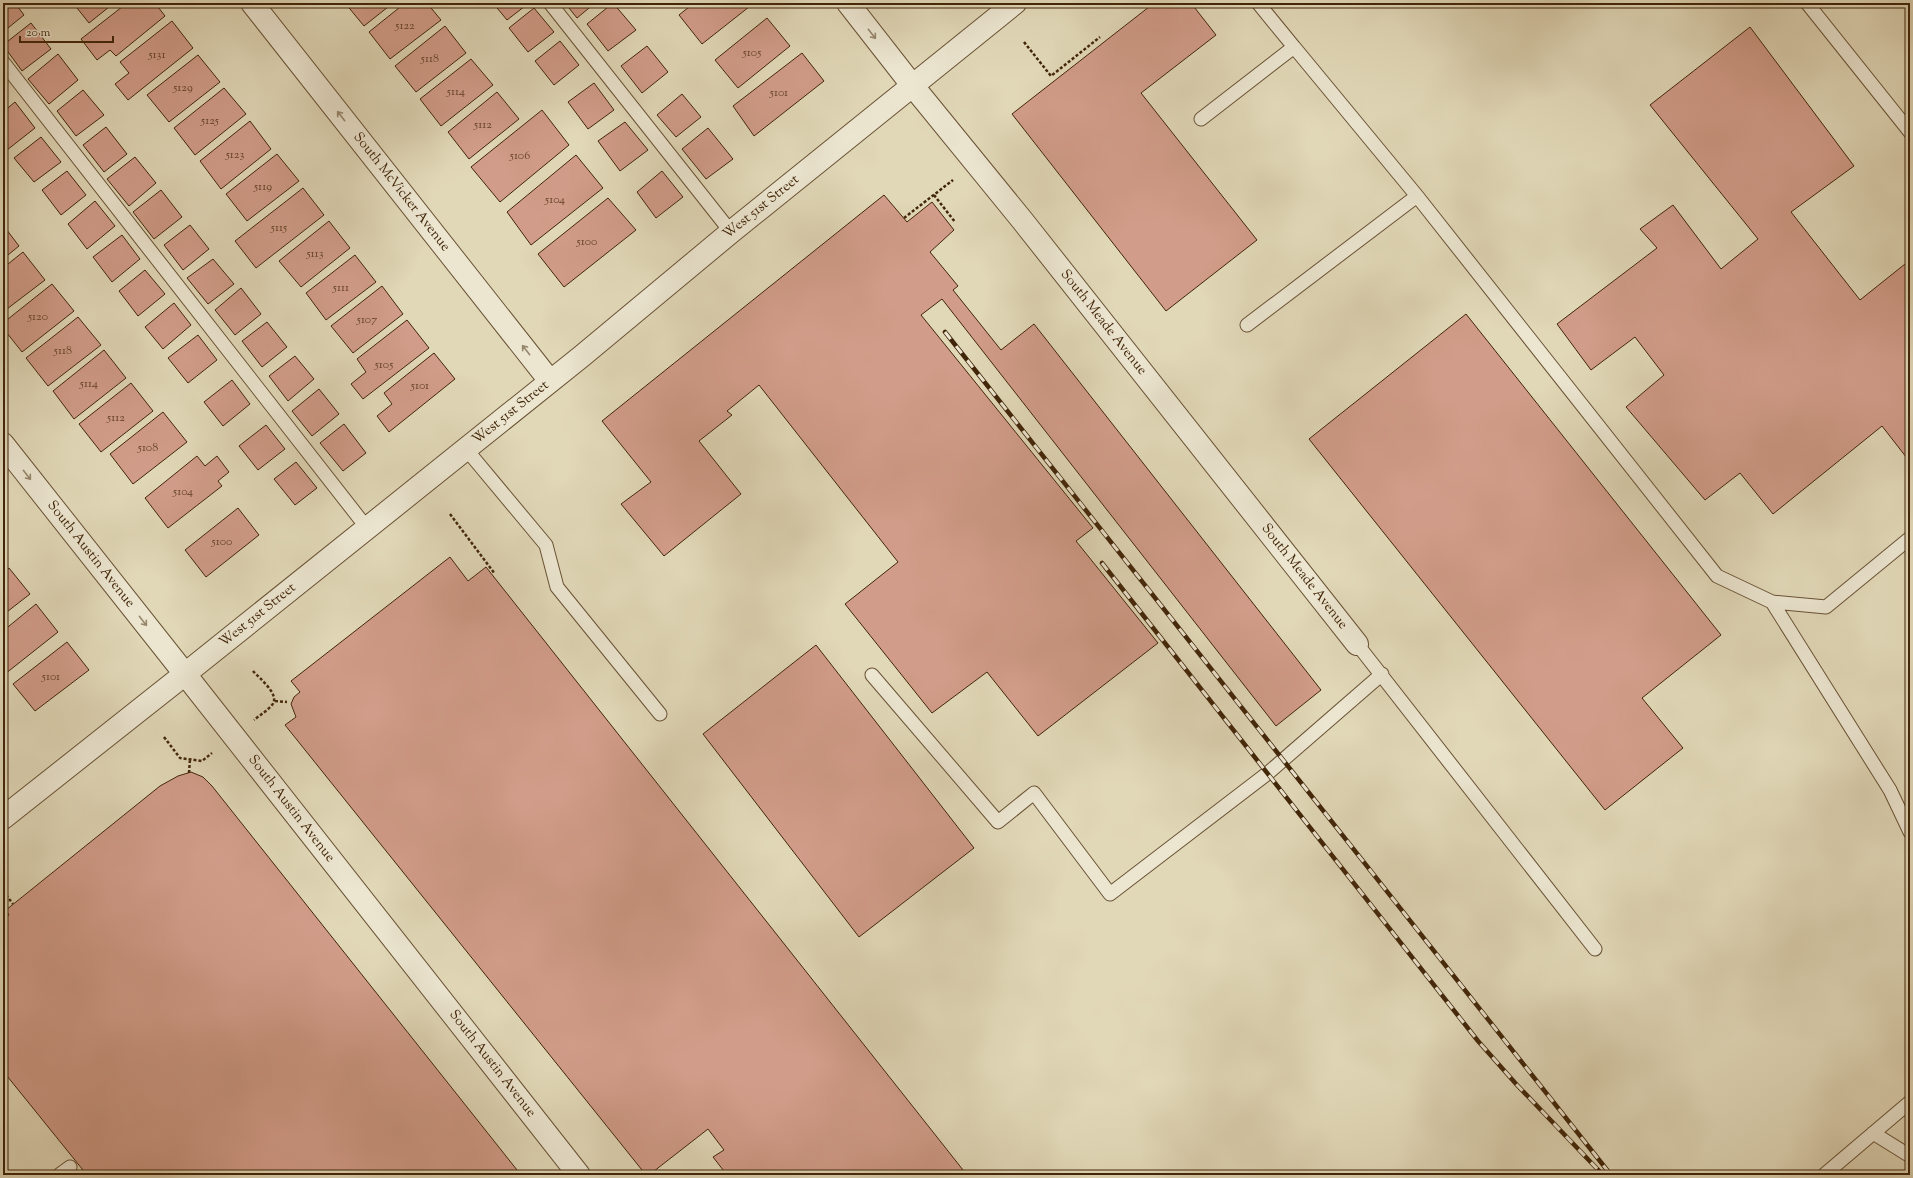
<svg xmlns="http://www.w3.org/2000/svg" width="1913" height="1178" viewBox="0 0 1913 1178" font-family="'Sorts Mill Goudy',serif">
<rect width="100%" height="100%" fill="#e1d8b8"/>
<filter id="stains"><feTurbulence type="fractalNoise" baseFrequency=".005" numOctaves="4"/><feColorMatrix values="0 0 0 0 .2 0 0 0 0 .09 0 0 0 0 .02 0 0 0 .5 -.17"/></filter>
<radialGradient id="worn" r=".72"><stop offset=".6" stop-color="#630" stop-opacity="0"/><stop offset="1" stop-color="#630" stop-opacity=".3"/></radialGradient>
<path fill="#d19c89" stroke="#412508" d="M3,3H15L24,15L3,32Z
M73,3H114L89,23Z
M127,3H155L165,16L116,56L110,50L97,60L81,39Z
M345,3H393L364,26Z
M405,3H427L441,20L390,59L369,32Z
M493,3H529L507,20Z
M565,3H595L577,18Z
M613,3L636,30L608,51L587,24Z
M694,3H754L702,44L679,15Z
M1154,3H1191L1216,35L1141,93L1257,240L1166,311L1012,114Z
M534,8L554,32L528,52L509,28Z
M767,18L790,46L738,88L715,60Z
M172,21L193,48L128,100L115,84L129,73L120,62Z
M31,23L51,49L22,71L3,45Z
M445,26L466,53L416,92L395,66Z
M1750,27L1854,166L1791,212L1860,300L1905,264L1910,270V462L1882,426L1773,514L1740,473L1705,500L1626,407L1664,375L1635,337L1591,370L1557,324L1657,248L1640,229L1673,205L1721,269L1758,239L1650,105Z
M560,41L579,65L554,85L535,61Z
M647,46L668,72L642,93L621,66Z
M802,53L824,81L754,136L733,106Z
M58,54L78,80L49,104L28,79Z
M198,55L220,82L169,122L147,95Z
M471,59L493,85L441,126L420,99Z
M594,83L614,110L588,129L568,102Z
M224,88L246,114L195,155L174,128Z
M83,90L104,115L76,136L57,111Z
M497,92L519,119L469,159L448,132Z
M682,94L701,117L676,137L657,115Z
M15,102L35,128L7,150L3,145V112Z
M542,110L569,145L500,202L471,167Z
M250,121L271,149L221,189L200,161Z
M625,122L648,150L620,171L598,141Z
M106,127L127,154L104,172L83,145Z
M708,128L733,159L706,179L682,149Z
M41,137L61,162L34,182L14,158Z
M277,154L299,181L247,221L226,194Z
M576,155L603,188L531,245L507,212Z
M135,157L156,183L129,206L107,179Z
M67,171L86,195L61,215L42,190Z
M662,171L683,197L656,218L637,192Z
M303,188L324,215L256,268L235,241Z
M161,190L182,217L154,239L133,212Z
M884,195L907,222L932,202L954,230L930,252L958,286L953,290L1001,350L1034,324L1321,690L1276,726L942,299L921,315L1093,528L1076,541L1158,643L1038,736L987,672L932,713L845,604L898,562L759,385L727,411L732,415L699,441L741,494L664,556L621,504L651,482L602,421Z
M608,198L636,230L564,287L538,254Z
M95,201L115,226L87,249L68,224Z
M329,221L350,248L301,287L279,261Z
M3,225L19,246L3,259Z
M190,225L209,249L183,270L164,245Z
M122,235L140,259L112,282L93,257Z
M23,252L45,280L3,312V268Z
M355,255L376,282L326,320L306,293Z
M213,259L234,284L208,304L187,278Z
M145,270L165,294L138,316L119,291Z
M52,284L74,311L22,352L3,328V323Z
M382,286L403,314L353,353L331,326Z
M241,288L261,314L235,335L215,310Z
M174,303L191,325L163,349L145,327Z
M1466,314L1721,635L1642,698L1683,748L1605,810L1309,439Z
M78,317L101,345L48,386L26,358Z
M407,320L429,348L363,399L351,384L366,372L357,359Z
M267,322L287,347L262,367L242,341Z
M198,335L217,360L188,383L168,358Z
M104,350L126,378L74,419L53,391Z
M434,353L455,379L389,432L377,416L392,404L384,393Z
M295,356L314,379L288,401L269,376Z
M232,380L250,404L223,426L204,402Z
M131,383L153,411L101,452L79,424Z
M319,389L339,414L312,436L292,411Z
M163,412L187,442L133,484L110,454Z
M344,424L366,453L343,471L320,443Z
M266,425L285,449L258,470L239,446Z
M197,456L205,466L217,456L229,472L218,481L222,486L168,528L145,498Z
M296,462L317,488L295,505L274,479Z
M238,508L259,535L206,577L185,550Z
M450,557L468,581L486,567L967,1175H727L713,1157L724,1150L708,1129L649,1175H646L285,725L296,717L291,704L294,697L300,692L291,681Z
M9,568L30,594L3,615V572Z
M36,604L58,632L5,674L3,671V631Z
M67,642L89,670L35,711L13,684Z
M816,645L974,848L859,937L703,734Z
M191,772L203,777L212,786L521,1175H87L3,1071V920L9,915L6,910L160,786L178,776Z"/>
<g fill="none" stroke-linecap="round" stroke-linejoin="round">
<g stroke="#695234" stroke-width="15">
<path id="service" d="M550,3L731,232
M1807,3L1910,132
M1294,47L1417,196L1717,576L1772,602L1826,607L1910,538
M3,62L367,528
M1201,119L1294,47L1258,3
M1247,325L1417,196
M466,449L546,545L557,587L660,714
M1772,602L1890,790L1910,832
M1357,644L1595,949
M872,675L998,822L1034,793L1110,894L1268,773L1382,674
M1873,1133L1910,1156
M59,1175L70,1167
M1824,1175L1910,1102"/>
</g>
<g stroke="#695234" stroke-width="24">
<g id="minor">
<path id="s1" d="M252,3L550,381"/>
<path id="s2" d="M848,3L912,85L1022,220L1357,644"/>
<path id="s3" d="M579,1175L185,674L582,356L731,232L1015,3"/>
</g>
</g>
<g stroke="#695234" stroke-width="24">
<g id="tertiary">
<path id="s4" d="M3,444L185,674L3,818"/>
</g>
</g>
<path stroke="#412508" stroke-width="2.5" stroke-dasharray="3 2" stroke-linecap="butt" d="M1024,42L1051,76L1100,37
M934,195L955,222
M904,218L953,180
M450,514L495,574
M253,671C259,678 281,695 272,705C267,711 260,715 254,720
M275,701L287,702
M164,737L180,758L202,761L212,753
M189,773L190,759
M3,891L13,904"/>
<use href="#service" stroke="#ece6d1" stroke-width="13"/>
<use href="#minor" stroke="#ece6d1" stroke-width="22"/>
<use href="#tertiary" stroke="#ece6d1" stroke-width="22"/>
<g stroke="#412508" stroke-width="4.5">
<path id="rail" d="M945,332L1611,1175
M1102,563L1478,1041L1517,1085L1603,1175"/>
</g>
<use href="#rail" stroke="#ece6d1" stroke-width="3" stroke-dasharray="9" stroke-linecap="butt"/>
</g>
<defs><path id="oneway-shaft" d="M-6 0H5M1.5-3L5.5 0L1.5 3" fill="none" stroke-width="1.6" stroke-linecap="round" stroke-linejoin="round"/></defs>
<g stroke="#96866c">
<use href="#oneway-shaft" transform="translate(872 34) rotate(52)"/>
<use href="#oneway-shaft" transform="translate(341 116) rotate(-128)"/>
<use href="#oneway-shaft" transform="translate(526 350) rotate(-128)"/>
<use href="#oneway-shaft" transform="translate(27 475) rotate(52)"/>
<use href="#oneway-shaft" transform="translate(143 621) rotate(52)"/>
</g>
<g text-anchor="middle" dominant-baseline="central" stroke-width="4" stroke-linejoin="round" paint-order="stroke">
<g font-size="12" fill="#654328">
<text x="405" y="26">5122</text>
<text x="752" y="53">5105</text>
<text x="157" y="55">5131</text>
<text x="430" y="59">5118</text>
<text x="183" y="88">5129</text>
<text x="456" y="92">5114</text>
<text x="779" y="93">5101</text>
<text x="210" y="121">5125</text>
<text x="483" y="125">5112</text>
<text x="235" y="155">5123</text>
<text x="520" y="156">5106</text>
<text x="263" y="187">5119</text>
<text x="555" y="200">5104</text>
<text x="279" y="228">5115</text>
<text x="587" y="242">5100</text>
<text x="315" y="254">5113</text>
<text x="341" y="288">5111</text>
<text x="38" y="317">5120</text>
<text x="367" y="320">5107</text>
<text x="63" y="351">5118</text>
<text x="384" y="365">5105</text>
<text x="89" y="384">5114</text>
<text x="420" y="386">5101</text>
<text x="116" y="418">5112</text>
<text x="148" y="448">5108</text>
<text x="183" y="492">5104</text>
<text x="222" y="542">5100</text>
<text x="51" y="677">5101</text>
</g>
<g font-size="14" fill="#412508" stroke="#ece6d1">
<text stroke="none"><textPath href="#s1" startOffset="241">South McVicker Avenue</textPath></text>
<text stroke="none"><textPath href="#s3" startOffset="1379">West 51st Street</textPath></text>
<text stroke="none"><textPath href="#s2" startOffset="409">South Meade Avenue</textPath></text>
<text stroke="none"><textPath href="#s3" startOffset="1055">West 51st Street</textPath></text>
<text stroke="none"><textPath href="#s4" startOffset="141">South Austin Avenue</textPath></text>
<text stroke="none"><textPath href="#s2" startOffset="733">South Meade Avenue</textPath></text>
<text stroke="none"><textPath href="#s3" startOffset="731">West 51st Street</textPath></text>
<text transform="translate(291 809) rotate(52)">South Austin Avenue</text>
<text transform="translate(492 1064) rotate(52)">South Austin Avenue</text>
</g>
</g>
<rect width="1913" height="1178" fill="none" stroke="#e1d8b8" stroke-width="16"/>
<rect x="4" y="4" width="1905" height="1170" fill="none" stroke="#412508" stroke-width="2"/>
<rect x="8" y="8" width="1897" height="1162" fill="none" stroke="#412508"/>
<path d="M20 36v6h93v-6" fill="none" stroke="#412508" stroke-width="2"/>
<text x="26" y="36" font-size="12" fill="#412508" stroke="#ece6d1" stroke-width="3" paint-order="stroke">20 m</text>
<rect width="100%" height="100%" filter="url(#stains)"/>
<rect width="100%" height="100%" fill="url(#worn)"/>
</svg>
